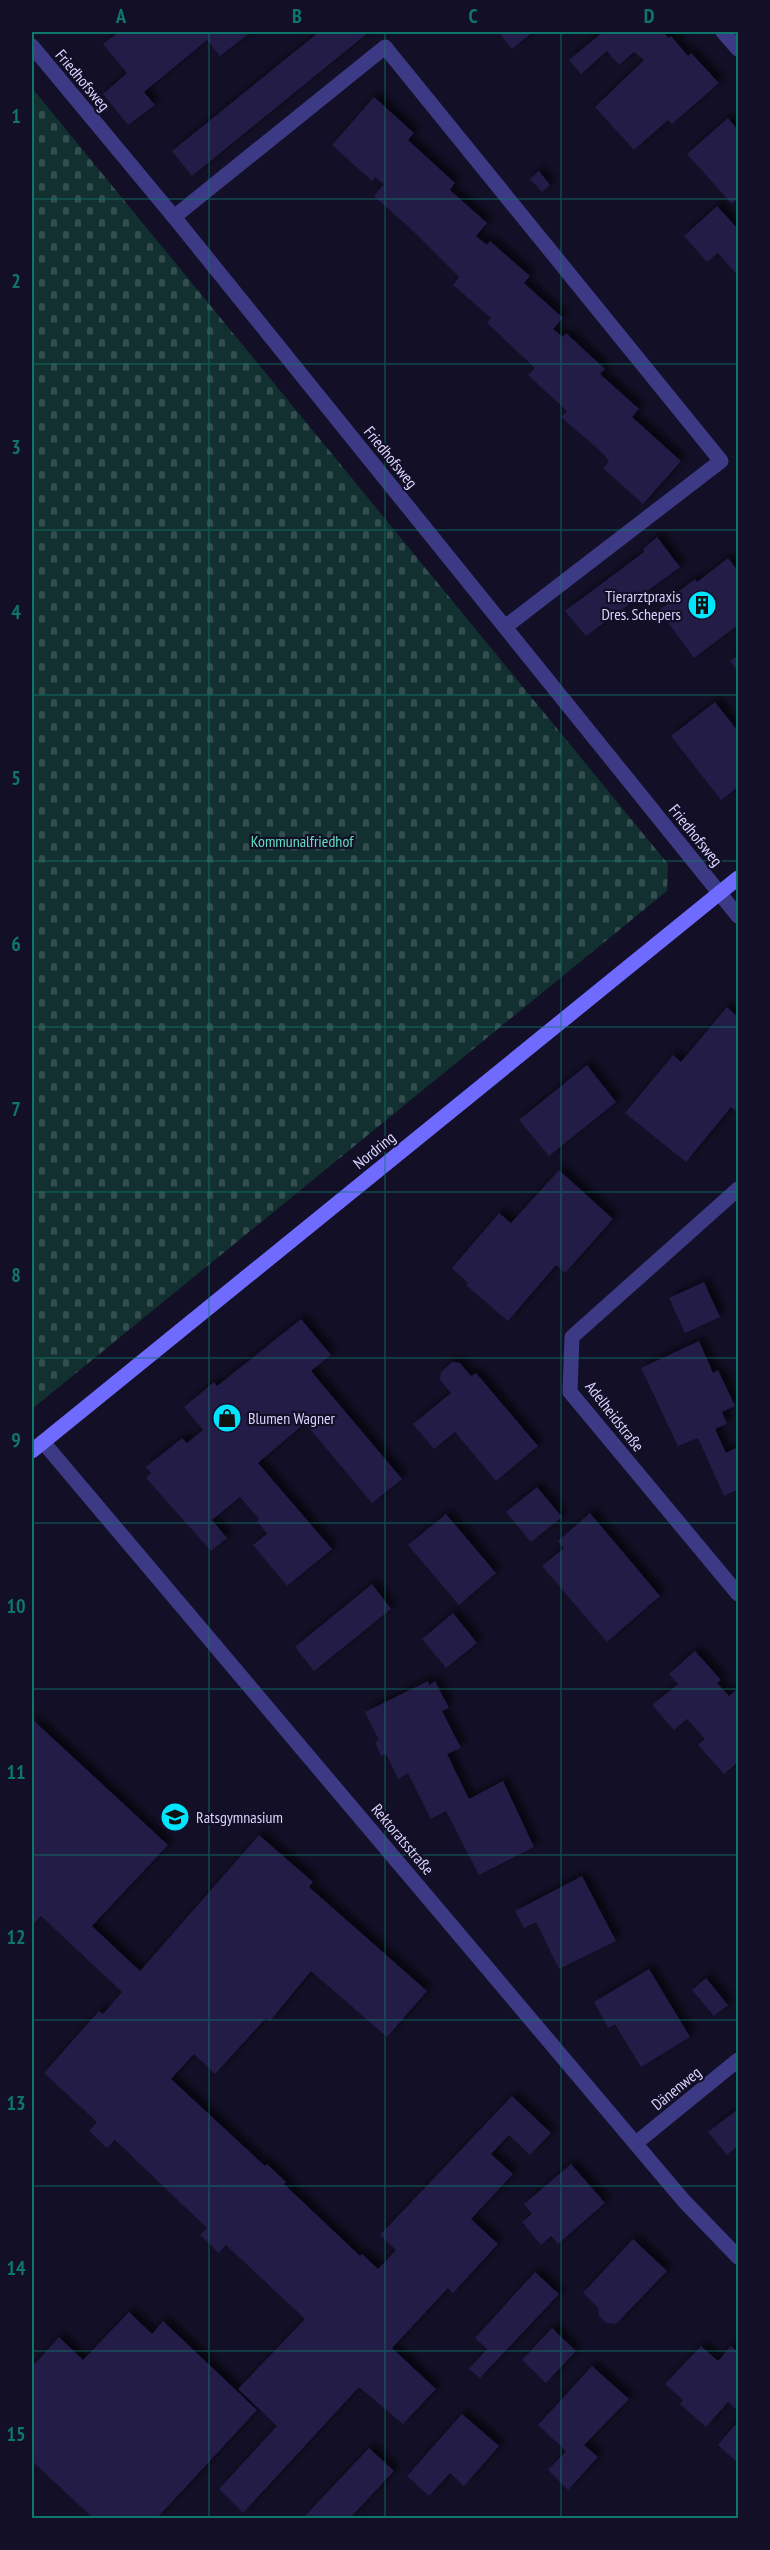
<svg xmlns="http://www.w3.org/2000/svg" width="770" height="2550" viewBox="0 0 770 2550" font-family="'PT Sans Narrow',sans-serif">
<defs>
<pattern id="cemetery-stones" width="16" height="16" patternUnits="userSpaceOnUse" patternTransform="scale(1.5)"><rect width="16" height="16" fill="#12302f"/><path d="M2 7V4a2 2 0 0 1 4 0v3zM10 15v-3a2 2 0 0 1 4 0v3z" fill="#344d4e"/></pattern>
<filter id="shadow"><feDropShadow dx="5.5" dy="-5.5" stdDeviation="3" flood-color="#0009"/></filter>
</defs>
<rect width="100%" height="100%" fill="#130f26"/>
<path fill="url(#cemetery-stones)" d="M32,88L668,864L667,891L32,1409Z"/>
<path fill="#241b47" filter="url(#shadow)" d="M119,32H251L220,56L207,40L144,92L155,105L128,125L103,94L127,73L103,44Z
M319,32H369L192,176L172,151Z
M498,32H533L512,49Z
M603,32H663L669,38L671,36L688,56L691,53L719,83L672,124L668,120L634,150L595,107L644,60L634,52L619,65L607,51L581,74L569,60Z
M374,97L414,133L408,140L455,183L450,190L487,223L476,236L487,245L490,241L530,276L524,283L563,318L553,329L563,337L566,333L605,369L600,374L639,409L632,417L681,461L643,504L603,468L609,461L599,450L561,417L567,411L528,375L535,368L487,323L491,318L453,285L459,277L413,231L374,196L384,184L375,177L372,181L332,145Z
M728,118L738,130V198L732,204L687,154Z
M539,171L550,185L542,192L530,179Z
M717,206L738,229V276L718,253L707,262L684,236Z
M657,537L680,567L586,636L565,611L644,552L643,549Z
M728,558L738,571V625L694,658L659,610L673,600L671,597L695,579L697,582Z
M738,655V672L730,661Z
M715,702L738,731V787L721,800L671,736Z
M727,1007L738,1017V1113L731,1107L686,1162L625,1113L673,1055L681,1062Z
M587,1065L616,1102L549,1156L519,1120Z
M559,1170L613,1219L565,1273L556,1265L508,1321L466,1285L468,1283L452,1268L499,1213L511,1223Z
M704,1282L720,1317L685,1333L669,1298Z
M301,1319L331,1355L311,1371L402,1479L372,1503L305,1423L258,1463L332,1549L287,1586L253,1545L267,1534L257,1521L259,1519L240,1497L212,1520L227,1538L211,1551L146,1478L151,1473L146,1467L182,1438L187,1443L203,1430L184,1407L214,1382L217,1386Z
M699,1341L713,1373L718,1370L735,1406L722,1412L727,1424L715,1429L726,1453L738,1447V1489L724,1496L698,1438L678,1446L641,1368Z
M452,1362L460,1363L471,1376L476,1373L538,1446L496,1481L455,1432L434,1449L413,1424L451,1393L440,1380L441,1372Z
M537,1487L562,1517L531,1542L506,1512Z
M590,1513L660,1596L607,1642L542,1566L564,1548L558,1541Z
M446,1514L496,1573L459,1605L408,1545Z
M372,1584L391,1609L314,1671L295,1647Z
M453,1613L477,1643L446,1668L422,1639Z
M695,1651L721,1680L717,1683L729,1696L737,1689L738,1690V1762L724,1774L698,1745L705,1739L687,1719L674,1730L652,1705L678,1684L669,1674Z
M428,1681L429,1685L435,1681L449,1708L442,1711L461,1748L447,1754L469,1799L503,1781L534,1847L479,1875L446,1811L431,1819L408,1773L398,1779L386,1754L381,1756L375,1742L379,1740L365,1712Z
M32,1719L168,1845L92,1926L140,1971L259,1835L313,1882L309,1887L427,1991L387,2037L311,1971L270,2021L266,2018L215,2074L194,2054L171,2079L265,2166L267,2164L286,2182L284,2184L360,2256L362,2254L378,2269L396,2250L380,2235L512,2096L551,2133L530,2155L509,2135L491,2154L513,2174L471,2219L498,2244L453,2293L448,2288L392,2348L436,2389L403,2424L359,2387L243,2513L219,2489L277,2426L238,2389L305,2319L226,2245L219,2253L200,2235L207,2228L115,2140L107,2148L89,2131L97,2122L44,2073L99,2011L103,2014L122,1992L41,1916L32,1926Z
M582,1876L616,1941L559,1969L536,1922L524,1928L515,1911Z
M649,1969L690,2037L641,2067L615,2024L608,2028L594,2002Z
M706,1978L728,2005L714,2016L692,1990Z
M738,2109V2146L727,2155L708,2132Z
M571,2164L605,2203L558,2244L551,2236L541,2245L522,2222L532,2214L524,2204Z
M633,2239L667,2271L616,2324L606,2323L599,2316L598,2308L583,2293Z
M535,2272L559,2294L480,2378L469,2369L487,2349L475,2338Z
M129,2312L152,2334L163,2321L257,2410L157,2518H93L32,2461V2367L59,2337L83,2360Z
M552,2328L576,2351L546,2383L522,2360Z
M701,2346L718,2361L731,2346L738,2352V2411L728,2402L706,2427L680,2404L683,2400L665,2384Z
M592,2366L629,2399L584,2445L598,2457L568,2490L548,2470L566,2451L538,2425Z
M462,2414L499,2446L464,2486L450,2473L429,2496L407,2476Z
M735,2425L738,2428V2463L718,2445Z
M369,2448L394,2471L350,2518H303Z"/>
<g fill="none" stroke-linecap="round" stroke-linejoin="round">
<path stroke="#3d3a85" stroke-width="15" d="M174,217L385,47L721,461L505,627"/>
<path stroke="#3d3a85" stroke-width="15" d="M723,32L738,49
M32,46L174,217L738,916
M738,1189L572,1337L570,1392L738,1594
M43,1442L684,2201L738,2257
M636,2143L738,2060"/>
<path stroke="#6f6bff" stroke-width="15" d="M32,1451L738,878"/>
</g>
<path fill="none" stroke="#0f766e" stroke-width="1.5" stroke-opacity="0.55" d="M209,32V2518M385,32V2518M561,32V2518M32,199H738M32,364H738M32,530H738M32,695H738M32,861H738M32,1027H738M32,1192H738M32,1358H738M32,1523H738M32,1689H738M32,1855H738M32,2020H738M32,2186H738M32,2351H738"/>
<defs>
<g id="building-disc" transform="scale(1.5)"><circle r="9.5" fill="#00e5ff" stroke="#130f26"/><path d="M-4-6H4V6H1V3H-1V6H-4ZM-2.5-4.3h1.7v1.8h-1.7ZM.8-4.3h1.7v1.8H.8ZM-2.5-1h1.7V.8h-1.7ZM.8-1h1.7V.8H.8Z" fill="#111"/></g>
<g id="shop-disc" transform="scale(1.5)"><circle r="9.5" fill="#00e5ff" stroke="#130f26"/><path d="M-5-2.5h2.3a2.7 3.5 0 0 1 5.4 0H5L5.5 6h-11ZM-1.5-2.5h3a1.5 2.3 0 0 0-3 0Z" fill="#111"/></g>
<g id="school-disc" transform="scale(1.5)"><circle r="9.5" fill="#00e5ff" stroke="#130f26"/><path d="M0-5L7-2L0 1L-7-2ZM-4 1L0 2.5L4 1V4Q0 6-4 4Z" fill="#111"/></g>
</defs>
<g fill-rule="evenodd">
<use href="#building-disc" x="702" y="605"/>
<use href="#shop-disc" x="227" y="1418"/>
<use href="#school-disc" x="175" y="1817"/>
</g>
<g text-anchor="middle" dominant-baseline="central" stroke-width="4.5" stroke-linejoin="round" paint-order="stroke">
<g font-size="16" fill="#d9d4ff" stroke="#130f26">
<text transform="translate(83 80) rotate(50)">Friedhofsweg</text>
<text transform="translate(391 457) rotate(51)">Friedhofsweg</text>
<text transform="translate(696 835) rotate(51)">Friedhofsweg</text>
<text transform="translate(374 1150) rotate(-39)">Nordring</text>
<text transform="translate(615 1416) rotate(52)">Adelheidstraße</text>
<text transform="translate(403 1839) rotate(50)">Rektoratsstraße</text>
<text transform="translate(676 2088) rotate(-39)">Dänenweg</text>
</g>
<g font-size="16" fill="#d9d4ff" stroke="#130f26" text-anchor="start">
<text x="681" y="596" text-anchor="end">Tierarztpraxis<tspan x="681" dy="18">Dres. Schepers</tspan></text>
<text x="248" y="1418">Blumen Wagner</text>
<text x="196" y="1817">Ratsgymnasium</text>
</g>
<g font-size="16" fill="#5fe0c0" stroke="#130f26">
<text x="302" y="841">Kommunalfriedhof</text>
</g>
</g>
<rect width="770" height="2550" fill="none" stroke="#130f26" stroke-width="66"/>
<rect x="33" y="33" width="704" height="2484" fill="none" stroke="#0f766e" stroke-width="2"/>
<g font-size="20" text-anchor="middle" font-weight="bold" fill="#0f766e">
<text x="121" y="23">A</text>
<text x="297" y="23">B</text>
<text x="473" y="23">C</text>
<text x="649" y="23">D</text>
<text x="16" y="123">1</text>
<text x="16" y="288">2</text>
<text x="16" y="454">3</text>
<text x="16" y="619">4</text>
<text x="16" y="785">5</text>
<text x="16" y="951">6</text>
<text x="16" y="1116">7</text>
<text x="16" y="1282">8</text>
<text x="16" y="1447">9</text>
<text x="16" y="1613">10</text>
<text x="16" y="1779">11</text>
<text x="16" y="1944">12</text>
<text x="16" y="2110">13</text>
<text x="16" y="2275">14</text>
<text x="16" y="2441">15</text>
</g>
</svg>
